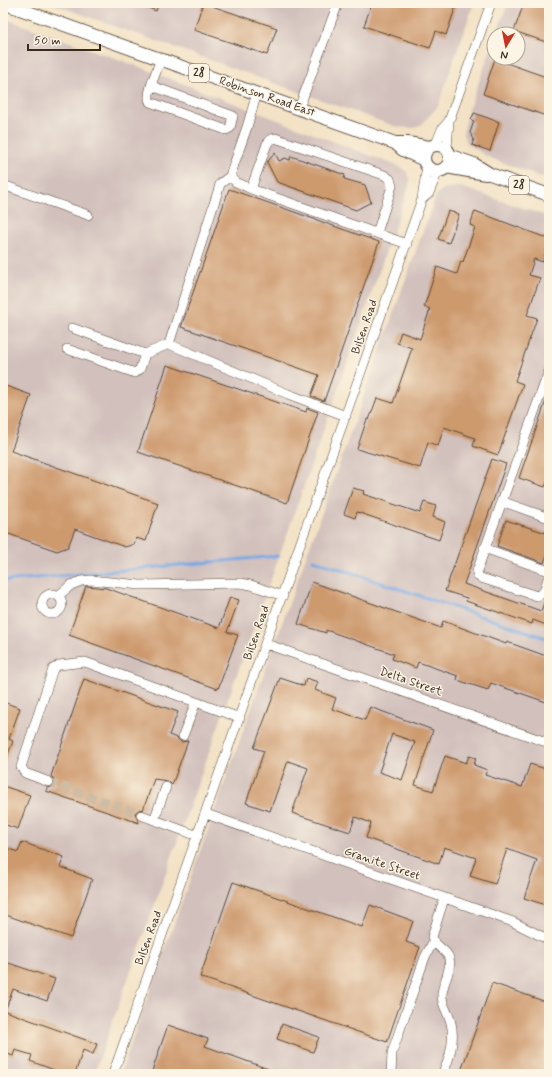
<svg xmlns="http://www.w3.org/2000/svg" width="552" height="1077" viewBox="0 0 552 1077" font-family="Mynerve,sans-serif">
<rect width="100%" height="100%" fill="#fcf5e5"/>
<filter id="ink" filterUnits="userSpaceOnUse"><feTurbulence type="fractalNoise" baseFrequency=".025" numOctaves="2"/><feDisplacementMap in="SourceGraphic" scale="8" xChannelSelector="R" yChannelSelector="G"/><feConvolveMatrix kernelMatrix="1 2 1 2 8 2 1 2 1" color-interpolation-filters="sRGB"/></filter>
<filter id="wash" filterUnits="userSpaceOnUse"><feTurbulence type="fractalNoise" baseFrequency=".012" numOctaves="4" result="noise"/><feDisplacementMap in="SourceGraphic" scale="16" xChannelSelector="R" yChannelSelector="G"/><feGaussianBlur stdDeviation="0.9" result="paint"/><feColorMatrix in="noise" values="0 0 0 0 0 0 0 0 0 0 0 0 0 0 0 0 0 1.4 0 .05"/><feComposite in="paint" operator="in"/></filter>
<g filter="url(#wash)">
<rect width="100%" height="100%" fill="#f3e2c5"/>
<path fill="#d1c0bc" d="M50,3H474L438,106L422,124L414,128L397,127Z
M508,3H549V180L488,157L468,144L463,134L469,109L494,41V58H518V34H496Z
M3,18L145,69L400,167L407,172L410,179L409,186L285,540L94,1074H3Z
M461,187L549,217V1074H120L436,195L445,188Z"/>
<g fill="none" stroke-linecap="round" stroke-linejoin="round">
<path stroke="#77a9e3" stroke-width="3" d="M313,560L549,639
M3,581L278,556"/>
</g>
<g id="blocks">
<path fill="#cd9a6e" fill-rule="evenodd" d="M136,3H159L156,11Z
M203,3L277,28L267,55L194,30Z
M372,3H457L446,35L436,31L430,48L364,26Z
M524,3H535L549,8V43L514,31Z
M495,59L549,78V117L483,94Z
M474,113L499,122L490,151L472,145L474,139L470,133L474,121L471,120Z
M275,153L279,161L285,158L290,160L291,156L345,175L344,179L365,185L371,202L356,210L277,182L267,162Z
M229,189L379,242L324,401L311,396L319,375L181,327Z
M448,211L459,214L449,243L438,239Z
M475,211L549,239L543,262L534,259L529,275L540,278L527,315L537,318L515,381L523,384L498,455L473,446L475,438L444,427L438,446L428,442L420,468L357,449L367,419L369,420L377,398L393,403L412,348L397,343L401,332L420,339L430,309L424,307L437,267L457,274L461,261L463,262L475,227L470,225Z
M167,365L306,412L307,408L318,412L287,503L138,452Z
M3,385L31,395L11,451L158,503L146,541L136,538L134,544L125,547L75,529L68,547L57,551L3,532Z
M548,395L549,477L545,487L519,478Z
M492,459L506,464L464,584L541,611L546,598L549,595V626L533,620L532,624L466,601L467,598L445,591Z
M353,488L364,491L363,494L420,513L424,502L436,506L433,517L445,522L439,540L357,512L355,518L344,514Z
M506,520L549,534V549L544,563L497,546Z
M312,582L441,628L443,621L506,644L507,642L549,657V703L491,683L488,690L457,680L458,676L418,662L416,668L392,659L394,654L326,630V633L298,624Z
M86,586L106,588L219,628L230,597L239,600L227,632L238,635L218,689L69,635Z
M280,678L304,686L306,678L318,682L315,690L336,698L332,709L365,720L370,707L433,730L415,785L433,791L445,756L466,763L469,756L476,758L474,765L487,770L485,775L522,787L530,764L549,770V906L524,898L537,860L507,849L495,884L470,876L476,858L444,847L439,864L366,838L371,823L355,817L350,832L292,813L308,768L288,761L270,811L246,803L264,751L254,748ZM392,734L415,742L402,780L379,772Z
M84,679L178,712L169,735L177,738L181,742L188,741L172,785L168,781L154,779L143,810L140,809L135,813L139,823L46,791L47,788L52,787L55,784L54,779L51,776Z
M3,702L20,708L9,739L13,741L4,765Z
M3,786L30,795L18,829L3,824Z
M22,842L64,857L60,867L92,879L71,938L3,914V847L18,852Z
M233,882L362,927L370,905L413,921L406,942L420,947L387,1042L200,977Z
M3,961L55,979L47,1001L13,989L5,1011L97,1044L93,1054L83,1050L75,1074H65L30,1061L32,1055L15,1050L13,1056L3,1052Z
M492,983L549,1003V1074H460Z
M282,1024L319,1037L313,1052L277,1039Z
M168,1025L208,1039L205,1046L282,1074H151Z"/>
</g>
</g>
<g filter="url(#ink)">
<use href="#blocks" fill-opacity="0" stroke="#574637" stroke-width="1"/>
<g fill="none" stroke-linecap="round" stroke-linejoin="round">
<path stroke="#cebda4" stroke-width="9" stroke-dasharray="9 4.5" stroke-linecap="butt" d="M49,782L141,815"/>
<g stroke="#574637" stroke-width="10">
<path id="minor" d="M152,86L233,116L230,128L226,130L150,102C145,95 158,68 161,59
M257,93L247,127L230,176L236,182L251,189L407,244
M299,108L338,3
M436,144L442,129L449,121
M447,148L449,121L491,3
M230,176L220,184L219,188L169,344L288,394L346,416
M3,185L88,215
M251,189L267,144L271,139L275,138L384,175L390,179L392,186L377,233
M422,199L429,193L438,171
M72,328L145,354
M67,349L135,373L140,369L145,354L169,344
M549,371L477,571L478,576L481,578L537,596L544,592L549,575
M501,501L549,518
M484,548L549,571
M42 604a10 10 0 1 1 20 0a10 10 0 1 1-20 0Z
M58,596L71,585L81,581L91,580L140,585L241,583L251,585L283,596
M266,644L549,743
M183,736L196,702
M49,782L25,773L21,767L53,669L59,665L85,662L240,718
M206,814L513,922L549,940
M141,815L198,836
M154,820L166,787
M113,1074L422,199L427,166
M391,1074L392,1053L396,1041L425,957L433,942
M442,1074C450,1060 455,1039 451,1023C449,1013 441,1005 442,994C443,982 452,970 449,958C446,949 435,947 432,937L444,899"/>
</g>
<g stroke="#574637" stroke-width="14">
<path id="major" d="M3,3L395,143H408L429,147
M395,143L403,150L424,160
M424 158a13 13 0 1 1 26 0a13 13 0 1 1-26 0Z
M451,156L474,164L490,174L549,195
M446,167L486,174"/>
</g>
<use href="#minor" stroke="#fff" stroke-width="9"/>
<use href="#major" stroke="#fff" stroke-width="12"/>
</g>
</g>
<g text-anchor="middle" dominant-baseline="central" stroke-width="3" stroke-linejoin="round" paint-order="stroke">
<g fill="#fcf5e5" stroke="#75675a" stroke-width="1">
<rect x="189" y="64" width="20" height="18" rx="3"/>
<rect x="509" y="176" width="20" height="18" rx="3"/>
</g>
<g font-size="11" font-weight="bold" fill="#3b2a1e">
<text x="199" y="73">28</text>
<text x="519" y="185">28</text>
</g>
<g font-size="12" fill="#3b2a1e" stroke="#fcf5e5">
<text transform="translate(267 97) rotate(19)">Robinson Road East</text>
<text transform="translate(365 327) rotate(-71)">Bilsen Road</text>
<text transform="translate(257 633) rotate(-71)">Bilsen Road</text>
<text transform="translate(411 682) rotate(19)">Delta Street</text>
<text transform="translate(382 864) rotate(19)">Granite Street</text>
<text transform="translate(149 938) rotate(-70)">Bilsen Road</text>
</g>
</g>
<rect width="552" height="1077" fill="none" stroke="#fcf5e5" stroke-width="16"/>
<g transform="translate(506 46) rotate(190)"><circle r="19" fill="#fcf5e5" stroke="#afa495"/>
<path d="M0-3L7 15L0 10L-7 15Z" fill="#c8321e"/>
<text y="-6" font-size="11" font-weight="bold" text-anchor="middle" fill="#3b2a1e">N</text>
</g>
<path d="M28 44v6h72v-6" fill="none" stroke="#3b2a1e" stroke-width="2"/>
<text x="34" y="44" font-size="12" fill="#3b2a1e" stroke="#fcf5e5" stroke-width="3" paint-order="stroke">50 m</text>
</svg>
